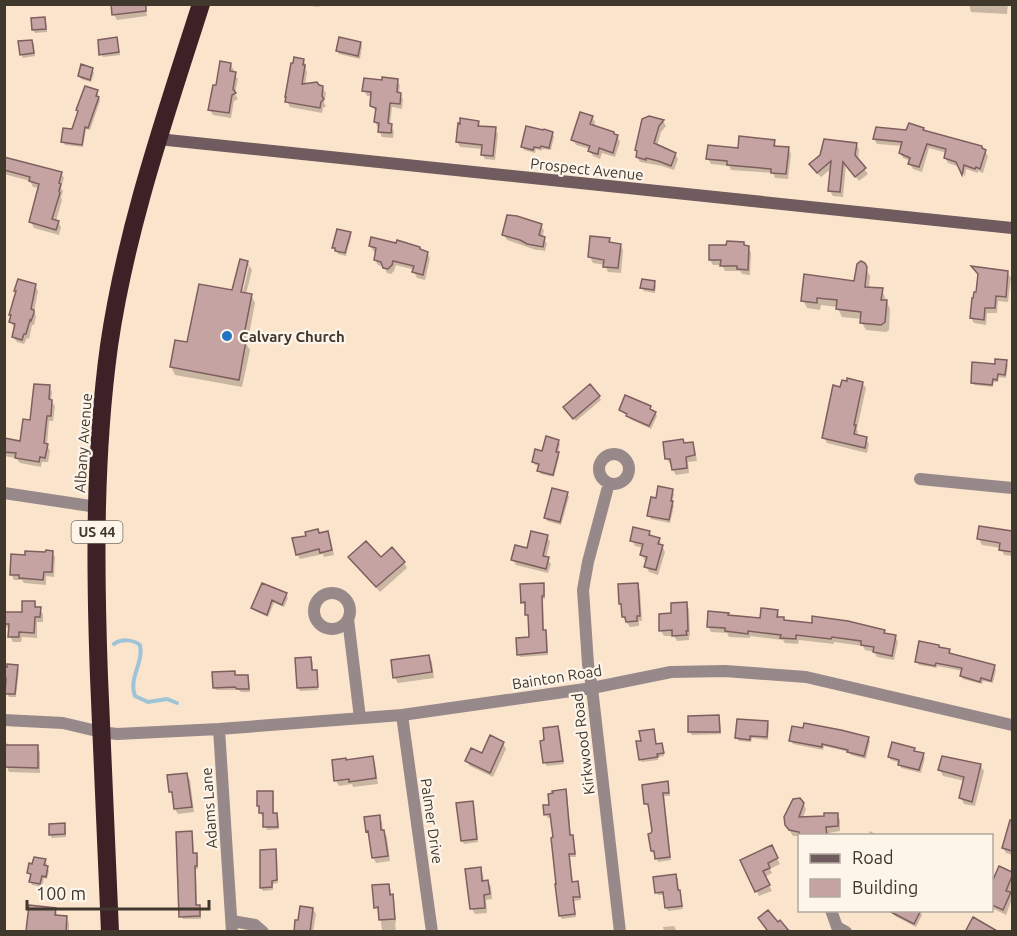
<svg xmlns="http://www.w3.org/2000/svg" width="1017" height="936" viewBox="0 0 1017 936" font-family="Ubuntu,sans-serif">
<rect width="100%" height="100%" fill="#fbe4cc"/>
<path fill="#0003" fill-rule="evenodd" d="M145,4L147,16L117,20L114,15Z
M296,4H320L319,7Z
M969,4H1008L1007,14L971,12Z
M44,18L46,21L47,32L35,33L33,30Z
M116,39L118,42L120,55L103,57L101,54Z
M32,41L34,44L35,56L23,58L21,54Z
M360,43L362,46L360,59L339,54L337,51Z
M303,60L306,65V70L307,72L305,85L322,87L326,93L324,103L326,106L323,108L322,113L290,107L287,101Z
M230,64L234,70L233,73L238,79L235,94L238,99L234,101L231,118L213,115L210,110L217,87Z
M92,69L94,73L91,82L81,79L79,76Z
M397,80L400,86L399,94L403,99L402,109L392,107L390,125L394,131L393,138L382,137L375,122L377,112L371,106L372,96H367L364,90Z
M97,91L100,101L90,130L86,129L83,147L65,145L63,141L73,131L79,112Z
M592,117L595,122L594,127L617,136L620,142L615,157L602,153L600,159L593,156L590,149L576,145L573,140Z
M649,117L663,121L666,126L661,132L657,146L675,154L678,159L674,170L662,166L640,162L637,157Z
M478,122L481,127L495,129L498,134L495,160L485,159L482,154L483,149L460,147L457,142Z
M923,129L925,132L985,151L988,156L983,173L978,171V173L966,169L965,177L960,167L948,163L945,158L947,153L929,148L922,172L913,169L910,164L911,161L903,158L900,152L902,146L877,144L874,139L907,131Z
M552,133L554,137L551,150L542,149V151L536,149L535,153L524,150L523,147Z
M774,142L778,148H788L791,154L788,179L775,178L773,173L731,170L729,166L711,164L708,159Z
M856,144L859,149L858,160L868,174L859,181L846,165L843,197L833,196L830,191L832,168L821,177L814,170Z
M4,158L61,173L64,178L61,188L63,191L61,197L62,200L56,221L58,222L61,227L59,235L34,228L31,222L39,188L33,187L30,181L4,174Z
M541,225L544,231L542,238L544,239L547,244L545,251L540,250H536L507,240L504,235Z
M350,233L351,237L346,256L338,254L334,247Z
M609,239L612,244L620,245L623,250L621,273L608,272L605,265L593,263L590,257Z
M743,243L746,247H748L751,253L750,275L742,274L740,271H725L722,265H713L710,260L728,246Z
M370,246L420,248L422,251L427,253L430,258L425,280L417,278L414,272L415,270L396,265L394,271L391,274L387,273L384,267L378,265L375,260L377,252H374Z
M247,262L252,270L246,294L251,295L255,303L247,345L250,350L242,387L175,375L171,367L176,342L189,344L233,292ZM246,266H249L241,299H238Z
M864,264L870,276L869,288L882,290L890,309L889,330L886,332L866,330L862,323V319L842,317L838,309V307L821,305L820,310L807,308L803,300L856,283Z
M974,268L1007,272L1011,278L1008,302L998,301L997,313H987L986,325L974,323L971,318L977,294L979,276Z
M654,283L656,286L655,293L644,291L642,288Z
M35,285L38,291L34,312L36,316L34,325H32L29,339L27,338L24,344L17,342L13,337L14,328L11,322Z
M1006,362L1008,365L1006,378L999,377L998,382H994L993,387L974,385L972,382L996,366Z
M862,383L866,388L857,429L858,432L857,436L866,438L869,444L867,453L827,443L824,437L842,389Z
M49,387L52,392L51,401L55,406L53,421H49L47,445L50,451L48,462H42L41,467L20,463L16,458L4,456V440L21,443Z
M599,396L601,400L576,421L567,411Z
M626,397L650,407L652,412L655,413L657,416L651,429L630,419L628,416L633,418L635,416L621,410V411L620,410Z
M558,441L560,444L558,454L559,457L554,477L541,474L539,470L540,466L535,465L533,462Z
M692,444L695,449L697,461L688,462L689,473L676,475L673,470L672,464H670L667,459L685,445Z
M672,491L674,494L672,503L674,506L670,523L651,519L649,515L657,499Z
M567,493L569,497L561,525L547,521L546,518Z
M980,527L1012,531V556L1004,555L1001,548L982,545L979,539Z
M327,532L330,538L334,555L324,557L323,554L300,559L297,554L319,534Z
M649,532L652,537L659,539L665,552L658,575L649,572L646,567L647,561H645L642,555L644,548L635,546L632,540Z
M547,536L550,542L546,558L551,564L548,573L516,565L513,560Z
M52,552L55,557L54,577L46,576V585L24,583L22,580H14L11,574L26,557Z
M380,559L404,563L407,568L380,592L353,562Z
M637,584L640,590L642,621H639V626L630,627L623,617V608L621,604L620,585Z
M263,585L286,595L288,598L284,607L274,603L268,617L255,611L253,608Z
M543,585L545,588V599H543L544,631L547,634L548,655L520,657L518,654L531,638L526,605H524L523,602Z
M34,603L43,614V622H37V638L22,637L21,642H13L10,636V629H8L5,624L23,614Z
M686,604L689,609L690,636H689V640L677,641L674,636H664L661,631L673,615Z
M777,611L780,618L784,619L785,621L884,631L886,634L895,636L898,642L894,660L877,657L874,652L865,650L863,646L834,642V644L799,640L798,644L785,643L783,640L750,636V638L729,637L727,633L711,632L708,626L728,614L729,617L761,620Z
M939,648L949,650L951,655L994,666L996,670L993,683L983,681L982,684L963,679L962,676L963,671L937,666V668L919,665L917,662Z
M429,656L432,662L434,678L398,683L395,678Z
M297,659H311L313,662V671H316L318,674V690L300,691L298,688Z
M17,667L19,670L16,697H9L7,693L8,680H4V668Z
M235,673L237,677H247L249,680L250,692H241L239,690H216L214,687Z
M719,717L720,720L721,734L692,735L690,732Z
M767,723L769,726L768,740L752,738L751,742L739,741L737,738Z
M558,728L560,731L564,764L547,766L545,763Z
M653,731L655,734L656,746L662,745L664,756L658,757V760L642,762L640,759L642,742Z
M868,738L870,741L866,759L851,755L849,752L824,746L823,750L793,744L791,741Z
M4,742H6L9,746L37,747L40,752V773L9,772L4,759Z
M503,743L506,749L493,777L470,766L467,761L482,755Z
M914,750L916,753L923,754L925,758L921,773L901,768L900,763L891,760L889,757Z
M372,758L375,763L378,784L353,787L352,784L339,786L336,781L346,761Z
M980,765L984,771L975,806L964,804L961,798L965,781L943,776L940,770Z
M186,774L190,780L194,812L178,814L175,809L174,797L171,792Z
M667,783L670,796H664L671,860L658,862L656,854H654L652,851L650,807H648L646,804Z
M566,791L567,794L571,837L574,840L576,857H570L573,883H577L579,886L581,900L574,901L576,917L562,919L560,916L552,817L548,818L546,815L551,806Z
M258,792H272L274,795V815H277L278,818L279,829L267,830L265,826V816H262L258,806Z
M472,803L474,806L478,842L464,844L462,841Z
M803,803L806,809L803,818L825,817L837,814L840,820V831L829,833V836H793L786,825Z
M1012,816V855L1006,853L1003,848Z
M379,817L382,822L383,831L387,837L390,861L376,863L373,857L370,836L367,831Z
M64,825L66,828V837L52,838L50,835Z
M870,831L879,836H868Z
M192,833L193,836L194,855H196L198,858V869H196L197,906H199L201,909V919H183L181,916Z
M275,851L277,854L278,883L273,884V890L263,891L261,888Z
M774,852L780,864L770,869L772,873L765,877L772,891L759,896L742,861Z
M45,861L47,864L46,867L49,871L47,879L44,878L42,887L32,885L30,881L32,876L28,873Z
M999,867L1012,873V888L1010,894L1012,899L1006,915L992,908V886Z
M480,869L483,874L484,882H488L491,887L492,899L486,900L487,913L475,914L472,909L467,870Z
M676,876L678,879L679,892L681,895L683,909L668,911L666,907L665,895H658L657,892Z
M388,886L391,890V896L394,900L396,923H395L396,932H382L380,912H378L376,907Z
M55,909L58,916L66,917L69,923V932H28V931Z
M313,909L316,914L313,932H295Z
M920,911L922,915L916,927L895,916L892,912Z
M674,926L677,932H664L663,927Z"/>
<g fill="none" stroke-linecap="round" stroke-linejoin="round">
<path stroke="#a0c4d7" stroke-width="4" d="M114,644C121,639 133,639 140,645C144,663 128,678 135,696L148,702L167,699L177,703"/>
</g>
<path fill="#c5a3a2" stroke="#7e5f5e" stroke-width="1.5" d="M111,4H146V11L112,15Z
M45,17L46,29L32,30L31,18Z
M117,37L119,52L99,55L98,40Z
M339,37L361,42L358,56L336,51Z
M32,40L34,53L20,55L18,41Z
M294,57L304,59L303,65H305L302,84L317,82L319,85L323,86L322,96L324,99L321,102L320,108L285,102L286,97H285L291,63H293Z
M220,61L231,63L230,71L236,72L233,89L236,93L232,95L229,113L208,110L213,85H216Z
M81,64L93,68L90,80L78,76Z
M382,77L398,79L397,92L401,93L400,104L390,103L388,123L392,124L391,133L378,132L379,123L374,122L376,108L370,106L371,92L362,91L364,78L382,80Z
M85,86L98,90L96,96L99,97L88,128L85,127L82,145L61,142L63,128L72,129L78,111L76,110Z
M580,112L593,116L590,124L614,132V134L618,135L613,153L599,148L598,154L593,153L588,151L590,146L571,140Z
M649,116L664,120L659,126L654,143L676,153L671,166L658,161L646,158V160L636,157L637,151L635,150L642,119Z
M460,118L479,121L478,126L496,127L493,156L481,155L482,145L456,142L458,123L460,124Z
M909,123L924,128L923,130L982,146V148L986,150L980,169L976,167L975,169L964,165L962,175L956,162L944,158L946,149L927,144L919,167L908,164L910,158L899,153L902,142L873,139L876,127L906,130Z
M526,126L543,130L544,129L553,132L549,148L541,146L540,148L534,147L533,150L521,147Z
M739,136L775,140L774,146L789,147L786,174L771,173V169L727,165V161L706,159L708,145L738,148Z
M824,139L857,143L855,155L866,168L855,177L843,162L840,192L828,191L831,161L817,173L809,164L820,155Z
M4,157L62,172L59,183L61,184L59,191L60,193L52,219L59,221L56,230L29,222L39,184L29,181L30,177L4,170Z
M507,215L517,216L542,224L539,235L545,237L543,247L527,244L520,240L502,235Z
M337,229L351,232L345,253L335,251V248H332Z
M590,236L610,238L609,242L621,244L618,268L603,267L604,260L588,257Z
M371,237L396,243L397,240L420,247V249L428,252L423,275L412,272L414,266L393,261L392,265L388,269L383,268L381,262L374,260L376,248L369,246Z
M727,241L744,242V245L749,246L748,270L737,269V266H720L721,260H709V245H726Z
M240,259L248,261L241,292L252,294L243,340L246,341L239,380L170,367L175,340L187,342L199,284L232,290Z
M861,261L865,263L867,267L865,287L883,288L881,300H887L885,322L881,325L860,323L861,312L836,309L837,300L817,298V303L801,301L804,274L854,281L857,264Z
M971,266L1008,271L1006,297L996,296L995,308H985L984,320L970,318L972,298H973L974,292H976L978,274Z
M18,279L36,284L31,309L34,310V313L31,321L30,320L26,334H24L22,340L12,337L15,324L9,322L11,315H9L16,291H14Z
M642,279L655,281L654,290L640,288Z
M995,359L1007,360L1005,375L998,374L997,380L993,379L992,385L971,383L972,362L995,364Z
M847,378L863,382L854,425H856L854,434L867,437L865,448L822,438L833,385L840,387L842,380L847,381Z
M34,384L50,385L49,399L52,400L51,416H47L44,443L48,444L45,458L40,457L39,462L15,458L16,453L4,452V438L20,441L23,419L30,420Z
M590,384L600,396L573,419L563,407Z
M625,395L651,406L650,409L656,412L649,426L626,416L627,414L619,410Z
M546,436L559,440L556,452H559L553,475L537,471L539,464L532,462L535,449L542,451Z
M683,439L684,443L693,442L695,455L686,457L687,468L672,470L670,459H665L663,442Z
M658,486L673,489L671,501H673L669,520L647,516L651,497L656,498Z
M552,488L568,492L560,522L544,518Z
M979,526L1012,531V552L999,550L1000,543L977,539Z
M633,527L650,531L649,535L660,538L658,544L663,545L656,570L644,567L647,557L640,555L643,544L630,541Z
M318,529L319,533L328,531L332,550L320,553L319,549L296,555L292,538L306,536L305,532Z
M531,531L548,535L543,556L549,557L546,569L511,560L515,545L527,548Z
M366,541L381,557L392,547L405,562L376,587L348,557Z
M46,550L53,551L52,572H44L43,580L19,578V575H10L11,554L25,555V551L45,552Z
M262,583L287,593L282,605L272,600L267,615L251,608Z
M544,583V596H542L543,630H546L547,652L517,655L516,638L529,637L528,615H525V602L521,603L520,584Z
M638,583L640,616H637V621L626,622L625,617H622L621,604H619L618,584Z
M22,601H35V607H41L40,617H35L34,633L19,632V637H8L9,624H4V612H22Z
M687,602L688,631H686L687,635L672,636V630L659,631V614L671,613V603Z
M761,608L778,610L777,617H784V620L812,623V616L848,621L885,630L884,633L896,635L892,656L873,652L874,647L861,645V641L832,637L831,639L796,635V639L780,638L781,635L748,631V634L725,631V628L707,627L708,611L729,613L728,615L760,618Z
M919,641L939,645V647L950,649L949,653L995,665L991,681L981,678L980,682L960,676L962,668L936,663L935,666L915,662Z
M429,655L432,672L393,678L391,660Z
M311,657L312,670H317L318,687L297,688L295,658Z
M7,664L18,665L15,694H5L6,678H4V667H7Z
M235,671V675H248L249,689H237L235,687L213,688L212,672Z
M719,715L720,732H688V716Z
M737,719L768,721L767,737L750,736V740L735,738Z
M804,723L841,730L869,737L864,756L847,752L848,750L822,744V747L789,741L792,726L803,728Z
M558,726L563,761L543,763L540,741L544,740L543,728Z
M654,729L656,744L662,743L664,753L657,754L658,757L639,760L636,741H641L639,731Z
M490,735L504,742L490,773L465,761L471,748L482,753Z
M892,742L915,748L914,751L924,753L919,770L898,765L899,760L888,757Z
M4,745H38V768L4,767Z
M373,756L376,778L349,782V779L334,781L332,760L346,758V760Z
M942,756L981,764L972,802L959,798L964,777L938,770Z
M187,773L192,807L174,809L172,792H169L167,775Z
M668,781L669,793H663L670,857L655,859L654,851H651L648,834L651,833L652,831L648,804H644L642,785Z
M566,789L570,835H573L575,854H569L572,882L578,881L580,897H573L575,914L559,916L555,884H556L551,838L553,837L550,814L544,815L543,805H549L548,794L553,793L552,791Z
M257,791H273V813H277L278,827H263V813H259V806H257Z
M800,798L804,803L799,817L824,816V813H838V826L826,827L827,836H799V832L789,830L785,825L784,817L793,799Z
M473,801L477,839L461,841L456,803Z
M380,815L381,830H384L388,856L372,858L368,831L366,832L364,817Z
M1010,820H1012V851L1002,848Z
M65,823V834L49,835V824Z
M192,831L193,853H197V866H195L196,905H200V916L179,917L176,832Z
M772,845L778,858L768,863L770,868L763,871L770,885L755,892L740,860Z
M276,849L277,880L272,881V887L260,888V850Z
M34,857L46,859L44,865L48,866L46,877L42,876L40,884L29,882L31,874L27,873L29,863L32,864Z
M999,866L1012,872V876L1006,891L1011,892L1003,910L992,905V882Z
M481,867L482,881L488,880L490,894L484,895L485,908L470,909L465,869Z
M676,874L678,890H680L682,906L665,908L663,892L655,893L653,877Z
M389,884L390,895L393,894L395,919L379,920L378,907L374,908L372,885Z
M29,905L56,908L55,915L67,916L66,932L26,931Z
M300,906L313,908L310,932H294L295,920H298Z
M768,910L778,922L780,920L790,932H766L767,930L758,918Z
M887,910H921L914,924Z
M973,917L999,932H965Z"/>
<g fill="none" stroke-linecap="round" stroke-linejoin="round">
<path stroke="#97888a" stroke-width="12" d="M599 469a15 15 0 1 1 30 0a15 15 0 1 1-30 0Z
M920,479L1012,488
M609,483L588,562L583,590L588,664L592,688L620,932
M4,493L97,507
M314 611a18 18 0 1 1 36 0a18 18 0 1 1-36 0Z
M348,619L360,718
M402,715L432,932
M4,720L63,723L101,732L117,734L219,729L402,715L592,688L671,672L725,671L806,677L1012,725
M219,729L232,932
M831,910L837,927L846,932
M232,921L255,925L263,932"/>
<path stroke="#705b5e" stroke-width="12" d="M158,139L1012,228"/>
<path stroke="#3c2226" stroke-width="18" d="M110,932C106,847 102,762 99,677C95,567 94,456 109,346C126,229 165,117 201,4"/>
</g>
<circle fill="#2074c2" stroke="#fdf4ea" stroke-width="2" cx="227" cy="336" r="6"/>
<g text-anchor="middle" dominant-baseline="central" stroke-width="4.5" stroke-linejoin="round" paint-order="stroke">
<rect fill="#fdf4ea" stroke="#797066" stroke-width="1.5" x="71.5" y="521" width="51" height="22" rx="4.5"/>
<g font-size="14" font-weight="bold" fill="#40372d">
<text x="97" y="532">US 44</text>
</g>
<g font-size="15" fill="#40372d" stroke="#fdf4ea">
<text transform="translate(587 169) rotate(6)">Prospect Avenue</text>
<text transform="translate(83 443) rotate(-86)">Albany Avenue</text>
<text transform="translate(557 677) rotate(-9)">Bainton Road</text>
<text transform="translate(583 744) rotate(-97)">Kirkwood Road</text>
<text transform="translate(209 808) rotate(-94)">Adams Lane</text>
<text transform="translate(432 821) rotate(82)">Palmer Drive</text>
</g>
<g font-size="15" font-weight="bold" fill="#40372d" stroke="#fdf4ea" text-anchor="start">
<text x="239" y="336">Calvary Church</text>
</g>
</g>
<rect width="1017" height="936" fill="none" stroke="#40372d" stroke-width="12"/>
<rect x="798" y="834" width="195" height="78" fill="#fdf4ea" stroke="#b1a89e" stroke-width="1.5"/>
<rect x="810" y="854" width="30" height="9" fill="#705b5e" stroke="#b1a89e" stroke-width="1.5"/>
<text x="852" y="864" font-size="18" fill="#40372d">Road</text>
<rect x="810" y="879" width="30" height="18" fill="#c5a3a2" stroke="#b1a89e" stroke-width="1.5"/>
<text x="852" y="894" font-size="18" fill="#40372d">Building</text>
<path d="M27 900v9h182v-9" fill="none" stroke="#40372d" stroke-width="3"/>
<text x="36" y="900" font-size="18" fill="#40372d" stroke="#fdf4ea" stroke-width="4.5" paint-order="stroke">100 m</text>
</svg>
